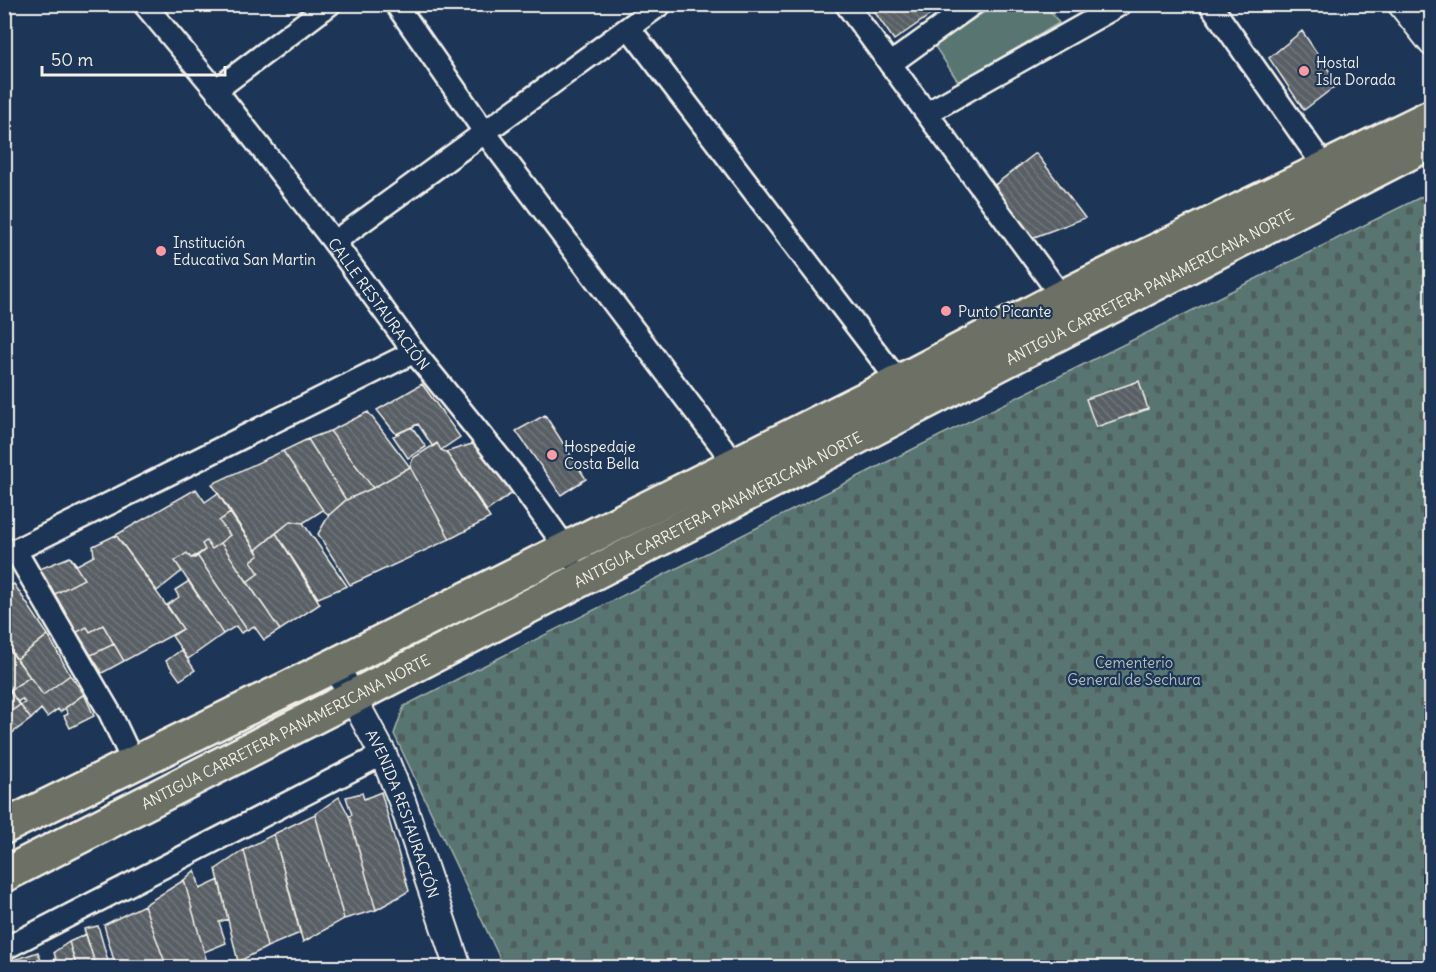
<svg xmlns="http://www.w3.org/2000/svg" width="1436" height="972" viewBox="0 0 1436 972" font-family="Delius,sans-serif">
<defs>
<pattern id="cemetery-stones" width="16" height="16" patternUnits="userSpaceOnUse" patternTransform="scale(1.5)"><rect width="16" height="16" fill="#587572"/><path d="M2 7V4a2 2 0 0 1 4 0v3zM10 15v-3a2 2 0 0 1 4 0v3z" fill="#505e5c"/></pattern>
<pattern id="building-back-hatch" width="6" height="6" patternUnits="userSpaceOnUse" patternTransform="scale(1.5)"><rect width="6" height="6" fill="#595f65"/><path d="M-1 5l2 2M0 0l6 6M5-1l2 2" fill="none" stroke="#71767b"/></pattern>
</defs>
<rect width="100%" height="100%" fill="#1d3557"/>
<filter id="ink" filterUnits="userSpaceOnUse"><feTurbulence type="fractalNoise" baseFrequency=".0167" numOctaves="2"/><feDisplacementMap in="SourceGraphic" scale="12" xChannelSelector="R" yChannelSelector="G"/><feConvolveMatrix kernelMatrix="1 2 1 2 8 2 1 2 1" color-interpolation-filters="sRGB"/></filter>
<g filter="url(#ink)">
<path fill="url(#cemetery-stones)" stroke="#a6b3ad" stroke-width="1.5" d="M1431,192V967H504L394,734L404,706L901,455Z"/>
<path fill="#587572" stroke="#a6b3ad" stroke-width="1.5" d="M995,5H1046L1059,23L959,83L934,45Z"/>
<path fill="url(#building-back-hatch)" stroke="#f4f1e8" stroke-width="1.5" d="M869,4H927L933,13L894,40Z
M1302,31L1338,84L1304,110L1269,58Z
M1036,153L1085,218L1029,239L991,188Z
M1139,381L1148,409L1096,427L1086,399Z
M422,384L460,437L441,450L437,443L433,447L418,424L396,434L377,410Z
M368,412L410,467L373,488L330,431Z
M545,415L586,479L561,495L516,431Z
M412,427L426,447L408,458L393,436Z
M330,431L373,488L346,500L308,439Z
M308,439L346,500L329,515L323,510L283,451Z
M479,442L513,492L487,511L446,452Z
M437,443L441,450L446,452L490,518L450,539L410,467L413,458Z
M283,451L323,510L303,523L291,521L256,550L212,484Z
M410,467L450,539L350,585L318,534L329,515L346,500L373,488Z
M196,489L205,502L218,493L230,513L219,521L230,535L212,549L206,541L202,544L205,550L195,558H191L187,553L175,561L182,571L157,591L116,535Z
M230,513L259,555L251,561L259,573L247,582L221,543L230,535L219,521Z
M291,521L303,523L347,586L318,598L276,533Z
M276,533L320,604L280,630L247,582L259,573L251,561L259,555L256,550Z
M116,535L183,629L102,673L37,570L70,557L77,565L94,556L93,546Z
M206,541L212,549L221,543L280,630L264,640L254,626L247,630L197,555L205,550L202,544Z
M187,553L191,558L197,555L247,630L241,633L236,626L223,634L175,561Z
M70,557L84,579L53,595L37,570Z
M189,581L223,634L188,659L172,636L183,629L167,605L179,597L175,590Z
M14,584L48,635L17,659L4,643V588Z
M103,625L114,644L91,655L77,632L87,627L90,632Z
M48,635L70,675L43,695L17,659Z
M4,643L30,677L10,690L4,683Z
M114,644L124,661L102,673L91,655Z
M181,650L195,670L180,680L166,661Z
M70,675L84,694L60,712L58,709L47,717L41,709L31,719L20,705L25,703L22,699L17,702L10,690L30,677L43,695Z
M4,683L20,705L10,712L4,704Z
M84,694L94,716L70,728L64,716L68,714L65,708Z
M4,704L10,712L20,705L31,719L4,739Z
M381,792L409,891L376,910L349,816L352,815L346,797L362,793L364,799Z
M339,797L349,816L376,910L344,919L315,814Z
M315,814L344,919L303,942L274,834Z
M274,834L300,933L267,947L244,850Z
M244,850L267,947L238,962L216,869Z
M195,870L200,889L219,880L228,919L219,922L226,943L204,952L184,880Z
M184,880L204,952L209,968H167L144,905Z
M144,905L167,968H116L104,925Z
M98,926L110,968H81L95,963L84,929Z
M86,934L95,963L77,968L69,942Z
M69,942L77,968H58L54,952Z
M38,952L42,963L56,959L58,968H16L14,960Z"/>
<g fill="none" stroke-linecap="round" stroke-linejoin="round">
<g stroke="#f4f1e8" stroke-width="26">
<g id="minor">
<path id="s1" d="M144,4L216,90L334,242L414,352L516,478L566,548L570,558"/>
<path d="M396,4L486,134L735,464"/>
<path d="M846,4L1062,297L1068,308"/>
<path d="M1210,4L1326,169"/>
<path d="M630,29L899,382"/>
<path d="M890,64L973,4"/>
<path d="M216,90L330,4"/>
<path d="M927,113L1121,4"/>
<path d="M334,242L661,4"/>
<path d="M15,550L110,713L134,764"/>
<path d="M4,556L414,352"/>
<path d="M4,949L383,754"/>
</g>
</g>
<g stroke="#f4f1e8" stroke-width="30">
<g id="tertiary">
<path d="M1401,4L1432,43"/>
<path id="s2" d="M335,665L383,754L402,801L458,968"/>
</g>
</g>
<g stroke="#f4f1e8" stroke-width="38">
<g id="primary">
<path d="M4,827L335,665L899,382L1062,297L1432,116"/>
<path id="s3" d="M4,875L353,697L1432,141"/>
</g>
</g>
<use href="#minor" stroke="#1d3557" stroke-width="21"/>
<use href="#tertiary" stroke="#1d3557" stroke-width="26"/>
<use href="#primary" stroke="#6c7065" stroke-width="33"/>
</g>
</g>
<g fill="#ff9aa2" stroke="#1d3557" stroke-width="2">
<circle cx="1304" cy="71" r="6"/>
<circle cx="161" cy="251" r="6"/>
<circle cx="946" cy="311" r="6"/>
<circle cx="552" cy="455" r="6"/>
</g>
<g text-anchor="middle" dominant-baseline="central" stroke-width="4.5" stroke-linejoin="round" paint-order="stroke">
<g font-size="15" fill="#f4f1e8" stroke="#1d3557" text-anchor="start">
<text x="1316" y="62">Hostal<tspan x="1316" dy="17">Isla Dorada</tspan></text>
<text x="173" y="242">Institución<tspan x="173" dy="17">Educativa San Martin</tspan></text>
<text x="958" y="311">Punto Picante</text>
<text x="564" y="446">Hospedaje<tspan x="564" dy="17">Costa Bella</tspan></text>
</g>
<g font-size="15" fill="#f4f1e8" stroke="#1d3557">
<text stroke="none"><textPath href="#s3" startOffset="1288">ANTIGUA CARRETERA PANAMERICANA NORTE</textPath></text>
<text stroke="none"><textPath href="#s1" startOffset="381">CALLE RESTAURACIÓN</textPath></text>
<text stroke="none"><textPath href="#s3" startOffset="802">ANTIGUA CARRETERA PANAMERICANA NORTE</textPath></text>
<text stroke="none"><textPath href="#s3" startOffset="316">ANTIGUA CARRETERA PANAMERICANA NORTE</textPath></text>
<text stroke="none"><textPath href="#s2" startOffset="164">AVENIDA RESTAURACIÓN</textPath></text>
</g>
<g font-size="15" fill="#b6bfb9" stroke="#1d3557">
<text x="1134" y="662">Cementerio<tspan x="1134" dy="17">General de Sechura</tspan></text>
</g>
</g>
<rect width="1436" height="972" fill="none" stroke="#1d3557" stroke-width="24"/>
<rect x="12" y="12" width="1412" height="948" fill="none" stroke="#f4f1e8" stroke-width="2" filter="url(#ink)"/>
<path d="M42 66v9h183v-9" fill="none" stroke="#f4f1e8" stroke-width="3"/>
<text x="51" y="66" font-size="18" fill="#f4f1e8" stroke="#1d3557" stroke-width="4.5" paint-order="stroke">50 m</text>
</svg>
